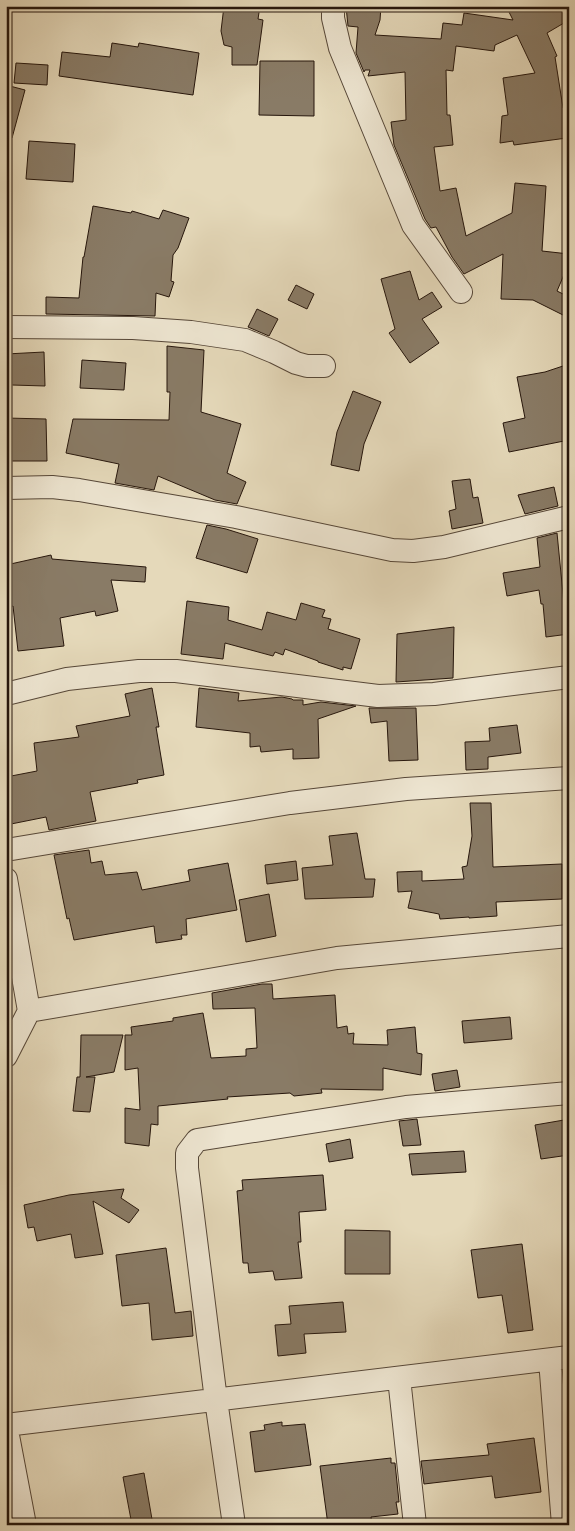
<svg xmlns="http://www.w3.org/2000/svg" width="575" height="1531" viewBox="0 0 575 1531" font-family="'IM FELL DW Pica',serif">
<rect width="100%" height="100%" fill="#e5d9ba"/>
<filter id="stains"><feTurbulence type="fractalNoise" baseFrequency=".004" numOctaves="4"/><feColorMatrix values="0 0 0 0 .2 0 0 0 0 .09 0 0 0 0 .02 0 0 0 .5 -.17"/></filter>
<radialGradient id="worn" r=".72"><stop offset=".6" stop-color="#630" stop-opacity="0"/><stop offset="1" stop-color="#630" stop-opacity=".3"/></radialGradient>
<path fill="#897b66" stroke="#26160c" d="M224,6H260L258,19L263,20L257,65H232V47L224,45L221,31Z
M346,6H381L380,20L375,35L441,39L443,23L462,25L464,13L513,20L506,6H569V20L547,33L557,56L555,57L563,108H566L567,138L514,145L513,141L500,143L502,116L508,115L503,78L535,73L517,35L495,45L494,51L456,46L453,71L446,70L447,115H450L453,145L434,147L440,191L456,188L466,236L512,213L515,183L546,186L542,251L569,254V263L557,291L569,297V318L533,300L501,299L503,254L464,274L452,257L436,227L431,228L425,219L394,145L391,122L406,120L405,72L368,76L370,70H365L364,72L356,53L358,27L348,26Z
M112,43L138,47L139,43L199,53L193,95L59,76L62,52L110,57Z
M260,61H314V116L259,115Z
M16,63L48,65L47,85L14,83Z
M6,85L25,90L12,138H6Z
M29,141L75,144L73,182L26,179Z
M93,206L131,213L132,211L159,219L163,210L189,218L178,248L173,255L171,281L174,282L169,297L156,293L155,316L46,314V297L79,298L83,257H84Z
M410,271L419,300L432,292L442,307L422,319L439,343L410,363L389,333L395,329L381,279Z
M296,285L314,294L307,309L288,300Z
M257,309L278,319L269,336L248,327Z
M167,346L204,350L201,412L241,424L227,473L246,482L237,504L215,500L158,476L154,490L115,483L119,464L66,453L73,419L169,420L170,392H167Z
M44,352L45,386L12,385L6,382V354Z
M82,360L126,363L124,390L80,388Z
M566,365L569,375V440L509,452L503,423L525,418L517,377L545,372Z
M353,391L381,402L364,444L359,471L331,465L337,432Z
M6,418L46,419L47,461H6Z
M470,479L473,498L478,497L483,523L452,529L449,511L456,509L452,481Z
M554,487L558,506L525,514L518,495Z
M207,525L226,529L258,539L247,573L196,558Z
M557,533L564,604L569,603V634L546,637L543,604H541L539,590L507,596L503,573L540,567L537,538Z
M51,555L52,559L146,567L145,582L111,580L118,611L96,616L95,611L60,618L64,646L18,651L13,606L9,607L6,595V565Z
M187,601L229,607L228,620L262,630L267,612L296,620L301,603L325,610L322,617L331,619L328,629L360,639L351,669L343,667V670L318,662V661L285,649L283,655L275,652L273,656L225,643L223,659L181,654Z
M454,627L453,678L396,682L397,634Z
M152,688L159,727H156L164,775L137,780L138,783L90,792L96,821L49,830L46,817L11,824L10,821H6V777L37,771L34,743L79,737L76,726L130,716L125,694Z
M199,688L239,693L238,701L282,697L292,699L293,700H303V705L321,702L356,706L318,719L319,758L293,759V749L261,752L260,746L250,747V733L196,727Z
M369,708H416L418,760L389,761L387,721L371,723Z
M517,725L521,753L488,757V769L466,770L465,742L490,741L489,728Z
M470,803H491L493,867L562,864V899L496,902L497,916L469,918V917L440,919L439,914L408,908L412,891L398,892L397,872L422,871V881L464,879L462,867L467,866L472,836Z
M357,833L365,879H375L373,897L305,899L302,868L333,865L329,836Z
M89,850L91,863L102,861L105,875L137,872L142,890L190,881L188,870L228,863L237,910L186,919L187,935H181L182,939L156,943L154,926L74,940L69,918L67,919L54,855Z
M296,861L298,880L267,884L265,865Z
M269,894L276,936L246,942L239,900Z
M262,984H272L273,999L335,995L337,1028L347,1026L348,1034L354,1033L353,1044L388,1045L387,1030L415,1027L417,1053L422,1054L421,1075L383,1068V1090L321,1089L322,1093L294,1096L290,1093L227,1097L228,1099L158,1106V1125L151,1124L149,1146L125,1143V1108L140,1110L138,1068L125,1070V1035H132L131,1027L173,1021V1018L203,1013L211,1058L246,1056V1049L257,1048L255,1008L213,1009L212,993Z
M510,1017L512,1039L464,1043L462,1021Z
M81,1035H123L114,1072L86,1077H95L90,1112L73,1111L77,1077H80Z
M457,1070L460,1087L435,1091L432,1074Z
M417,1119L421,1145L403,1146L399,1121Z
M564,1120L569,1155L541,1159L535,1125Z
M350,1139L353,1158L329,1162L326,1144Z
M464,1151L466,1172L412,1175L409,1154Z
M323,1175L326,1210L299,1212L301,1242H298L302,1278L275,1280L273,1271L249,1273L248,1263H243L237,1191L243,1190L242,1180Z
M124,1189L121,1198L139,1210L129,1223L93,1201L103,1254L75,1258L71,1234L37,1241L34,1227L28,1228L24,1205L69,1195Z
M345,1230L390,1231V1274H345Z
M522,1244L533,1330L508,1333L502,1295L478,1298L471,1250Z
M166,1248L175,1313L191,1311L193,1336L152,1340L149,1303L122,1306L116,1255Z
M343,1302L346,1332L304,1334L306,1353L278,1356L275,1325L291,1324L289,1306Z
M282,1422V1426L305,1424L311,1465L255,1472L250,1432L265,1430L264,1425Z
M534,1438L541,1492L495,1498L492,1476L424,1484L421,1461L489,1455L487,1444Z
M391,1458V1463H395L399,1502H396L398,1514L371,1517L372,1525H328L320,1466Z
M144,1473L153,1525H132L123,1477Z"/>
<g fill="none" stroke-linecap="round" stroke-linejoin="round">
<g stroke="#564738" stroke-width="24">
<path id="minor" d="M333,6V18L340,48L413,225L461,292
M6,327L133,328L191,332L245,340L274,352L296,363L307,366H324
M6,488L52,487L79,490L236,517L392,550L413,551L444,547L569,517
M6,694L67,679L139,671H176L378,696L434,694L569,677
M6,850L290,803L406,789L569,778
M6,879L29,1011L6,1056
M29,1011L337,958L569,936
M550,1360L563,1525
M399,1378L415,1525
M6,1425L569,1357
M6,1425L25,1525
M234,1525L216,1400L187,1168V1153L197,1140L406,1107L569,1093"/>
</g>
<use href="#minor" stroke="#eee6d2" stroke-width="22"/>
</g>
<rect width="575" height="1531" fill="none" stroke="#e5d9ba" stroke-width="25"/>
<rect x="8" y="8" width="560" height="1516" fill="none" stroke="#26160c" stroke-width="2.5"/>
<rect x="12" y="12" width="550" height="1506" fill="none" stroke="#26160c"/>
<rect width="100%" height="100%" filter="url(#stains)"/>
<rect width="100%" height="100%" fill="url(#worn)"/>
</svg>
